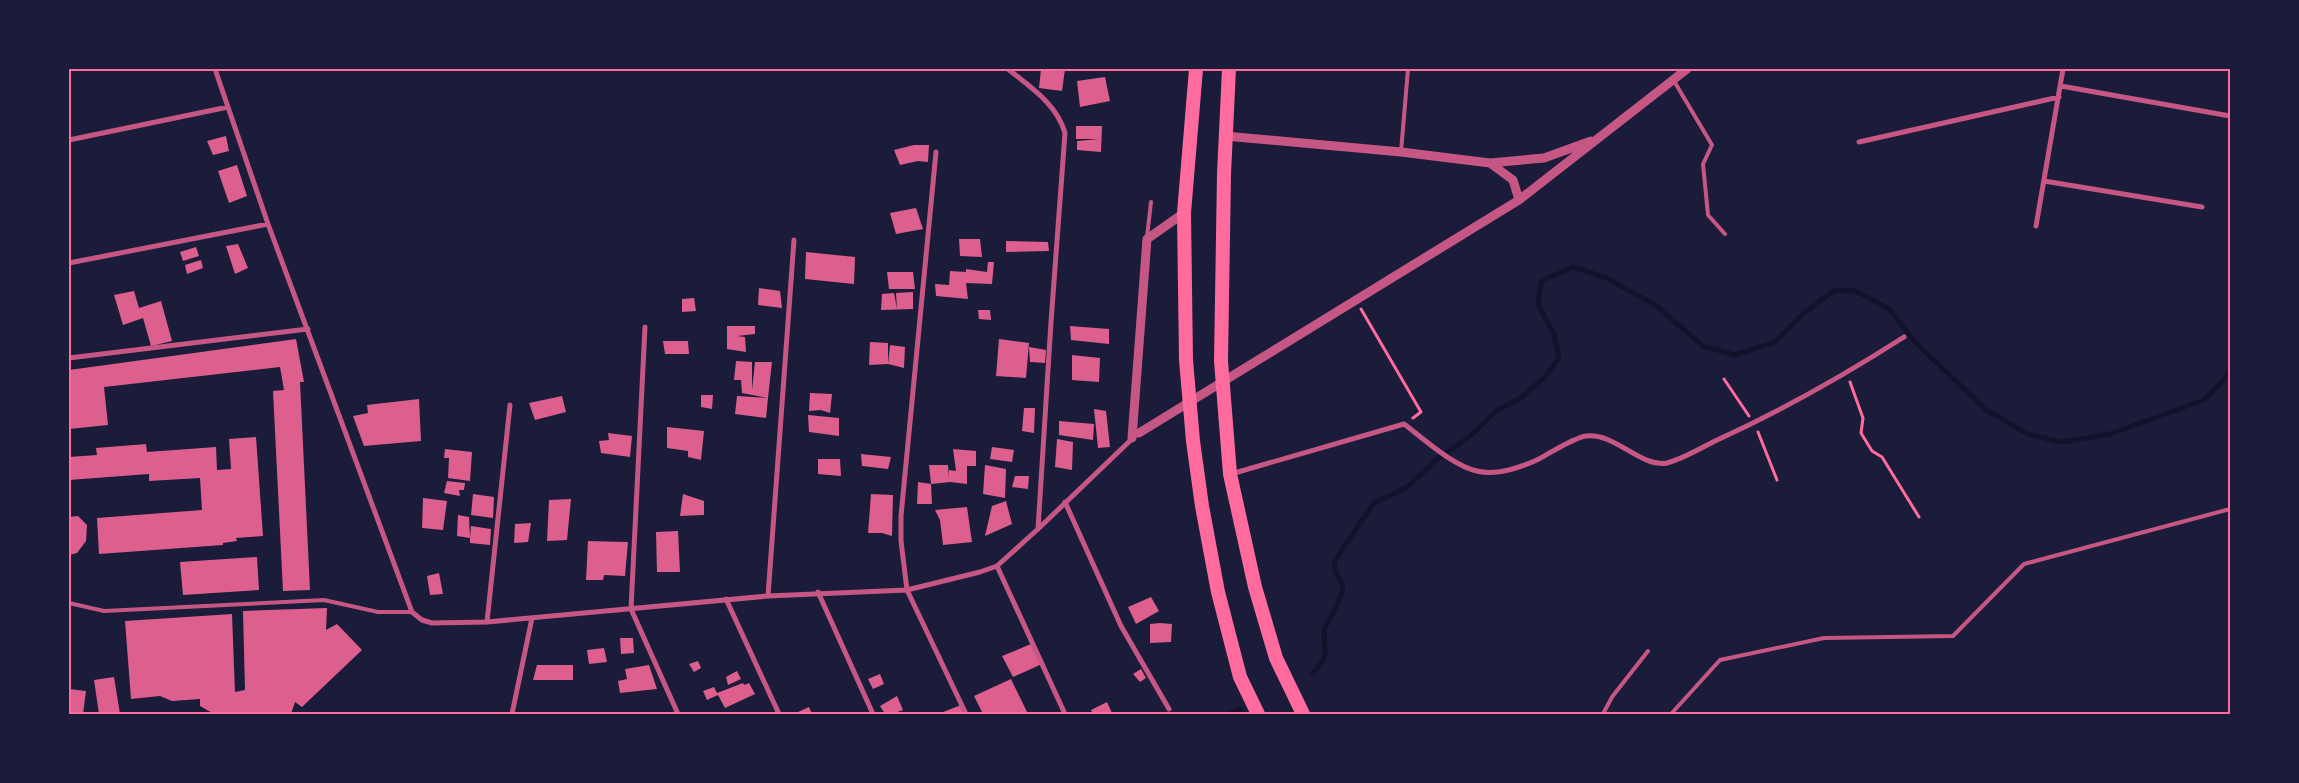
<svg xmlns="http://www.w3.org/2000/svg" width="2299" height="783" viewBox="0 0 2299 783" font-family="'PT Sans',sans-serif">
<rect width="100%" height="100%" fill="#1b1b3a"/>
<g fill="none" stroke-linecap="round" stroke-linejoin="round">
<path stroke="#12122b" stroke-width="5" d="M1313,673L1323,661L1325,653L1324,629L1336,608L1343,590L1341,582L1335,571L1334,562L1374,503L1407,487L1437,459L1469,437L1496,411L1522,397L1544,378L1559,358L1554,334L1538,305L1541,281L1573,267L1607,278L1655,305L1703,346L1735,355L1775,342L1804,313L1835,290L1856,291L1890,310L1916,343L1985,409L2028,434L2060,442L2110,434L2204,400L2230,373
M1226,714L1241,709"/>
</g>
<path fill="#dd5f8e" d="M1041,69H1065L1062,91L1039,88Z
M1105,77L1110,101L1080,107L1077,81Z
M1076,126H1102L1101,152L1077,150V141L1099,139H1076Z
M226,136L229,151L213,155L207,141Z
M914,145H929L928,162L918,161L900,165L894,150Z
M237,165L247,196L229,203L218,171Z
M916,208L923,229L896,234L890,213Z
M959,239H980L982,257L960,256Z
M1006,241L1048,242L1049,251L1006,252Z
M238,244L248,268L235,274L226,246Z
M196,247L199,256L183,261L180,252Z
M806,252L855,257L854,284L805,279Z
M201,260L203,268L187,274L185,265Z
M988,262H994L992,284L966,283L968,299L936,296L935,284L949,285L950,271L966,272V269L987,272Z
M887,272H913L915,289H889Z
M759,288L780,291L782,308L758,305Z
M134,291L139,308L161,301L172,341L151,346L143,318L123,325L114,295Z
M913,292V309L881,310L882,294L894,293L897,309L896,293Z
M694,298L696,311L682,312V299Z
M978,310H990L991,320L979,319Z
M727,326H755V334L737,336L745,337L746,352L727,349Z
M1070,326L1109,329V344L1071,340Z
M296,339L304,382H300L310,590L283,591L273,391L284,390L280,367L104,387L108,425L69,429V370Z
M999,339L1029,343L1026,378L996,376Z
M663,341H688L689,354H665Z
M870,342L888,343V364L869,365Z
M890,345L905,347L904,368L888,364Z
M1029,347L1046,350L1045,363L1030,362Z
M1072,355L1100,358L1099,382L1072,380Z
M736,361L752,362V390L755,362H772L768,398L742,393L741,380H734Z
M810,393L832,394L830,413L821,410L809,411Z
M701,395H713L712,409L701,407Z
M562,396L566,412L535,420L529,403Z
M737,396L768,398L766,418L735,414Z
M419,399L421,441L364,446L353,416L368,413L367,405Z
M1024,408H1035L1034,433L1022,431Z
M1094,409L1106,411L1110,447L1098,448Z
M808,415L839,418V436L809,432Z
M1059,421L1094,424L1093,440L1059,435Z
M667,427L704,431L701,460L688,457V451L667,448Z
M608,433L632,436L630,457L601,453L599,441L609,440Z
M256,437L263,536L236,538L237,541L223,543V545L99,554L97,518L202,510L200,478L149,481V474L69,480V457L97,455L96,448L146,444L147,452L216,447L217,470L231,469L229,439Z
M1057,439L1073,442L1072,470L1055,467Z
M992,447L1014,450L1012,462L990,459Z
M445,449L472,452L470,481L448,478L449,458H444Z
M953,449L976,451V466H967V484L950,482L931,484L929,465H948L949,478V470L956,471Z
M861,454L891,457L888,469L862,466Z
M818,459H840L841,476L818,474Z
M985,465L1006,469L1005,498L983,494Z
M1015,476H1029L1028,489L1012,487Z
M447,481L465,483L464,490H459L460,496L444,493Z
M918,482L931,484L932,504H917Z
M473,494L494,497L493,518L471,515Z
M683,494L704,501V515L680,516Z
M871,494L893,495L892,536L882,533H868Z
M423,498L447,501L443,530L422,528Z
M571,499L567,540L547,541L549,500Z
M1006,501L1012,524L985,536L992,506Z
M967,507L972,542L943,545L940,520L935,510Z
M458,515L469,517L470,538L471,526L491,529L490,545L470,543V538L457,536Z
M78,516L87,525L86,541L77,553L69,555V517Z
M531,523L528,542L514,543L515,524Z
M678,531L680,572H657L656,532Z
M588,541L628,542L625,576L604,575L603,580H586Z
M257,557L259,590L183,595L180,562Z
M439,573L443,594L430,595L427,576Z
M1151,597L1159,611L1136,624L1128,607Z
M327,608L326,630L337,624L362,650L302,707L295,702L291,714H214L200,706V699L172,701L160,696L131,699L125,621L232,614L235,692L245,690L243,611Z
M1160,623L1172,624L1171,642L1150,643V624Z
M620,638H633L634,653L621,654Z
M1031,644L1042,664L1013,677L1002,656Z
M604,648L607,662L589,664L587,650Z
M698,661L701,668L694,672L689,664Z
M537,665H573V680H533Z
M649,665L657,689L620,693L618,681L627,679L625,669Z
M1141,669L1146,678L1140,682L1133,674Z
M737,671L741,679L728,685L726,677Z
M880,674L884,684L873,689L868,679Z
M114,677L120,714H99L94,680Z
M1011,679L1028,714H983L974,696Z
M743,683L744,685L749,683L755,694L725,708L718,695L707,700L703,691L714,687L717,693Z
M69,689L86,691L83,714H69Z
M897,696L903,710L892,714H885L880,706Z
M1107,702L1112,713L1093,714L1091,710Z
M961,705L965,712L959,714H938Z
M809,707L812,714H799L798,712Z"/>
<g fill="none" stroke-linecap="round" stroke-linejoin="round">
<path stroke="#ff6b9d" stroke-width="3" d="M1361,309L1421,412L1413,418
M1724,379L1749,416
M1850,382L1863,418L1861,433L1872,451L1882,457L1919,517
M1758,432L1777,480"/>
<path stroke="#c65784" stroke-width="4" d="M1674,81L1712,145L1703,164L1708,215L1725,234
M1401,152L1408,69
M1147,237L1151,202
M69,603L104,611L324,600L378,612H412
M1603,714L1612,697L1648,651
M1671,714L1720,660L1824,638L1953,636L2024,564L2230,509"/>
<path stroke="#c65784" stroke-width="5" d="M215,69L268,224L412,612L422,620L432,623L487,622L768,596L907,590L980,572L997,566L1038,529L1134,437
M1008,69C1030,87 1057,104 1065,133L1051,322L1038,529
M2061,86L2230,116
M69,140L228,107
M1859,142L2059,97
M936,152L901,516V541L907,590L966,714
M2044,181L2202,207
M2036,226L2063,69
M69,263L268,224
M645,327L631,609L678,714
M69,358L308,329
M1231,474L1404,424C1424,439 1453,466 1477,471C1496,476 1522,467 1539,459C1552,452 1573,438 1586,436C1614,432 1641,468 1667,463C1683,459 1701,448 1715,441C1781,411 1843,376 1904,337
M1065,502L1121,626L1169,709
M997,566L1065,714
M818,592L873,714
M768,596L794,240
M726,599L779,714
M487,622L510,405
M512,714L532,618"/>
<path stroke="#c65784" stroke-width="9" d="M1225,136L1401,152L1490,163L1544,158L1591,141
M1490,163L1513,180L1519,200
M1139,433L1519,200L1687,69
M1132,438L1147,239L1184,213"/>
<path stroke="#ff6b9d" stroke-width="14" d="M1196,69L1184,213L1186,360L1193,441L1202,506L1218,592L1240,677L1258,714
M1229,69L1224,174L1221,361L1230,474L1255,587L1276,658L1303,714"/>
</g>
<rect width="2299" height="783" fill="none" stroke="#1b1b3a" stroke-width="140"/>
<rect x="70" y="70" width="2159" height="643" fill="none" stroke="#ff6b9d" stroke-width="2"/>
</svg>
